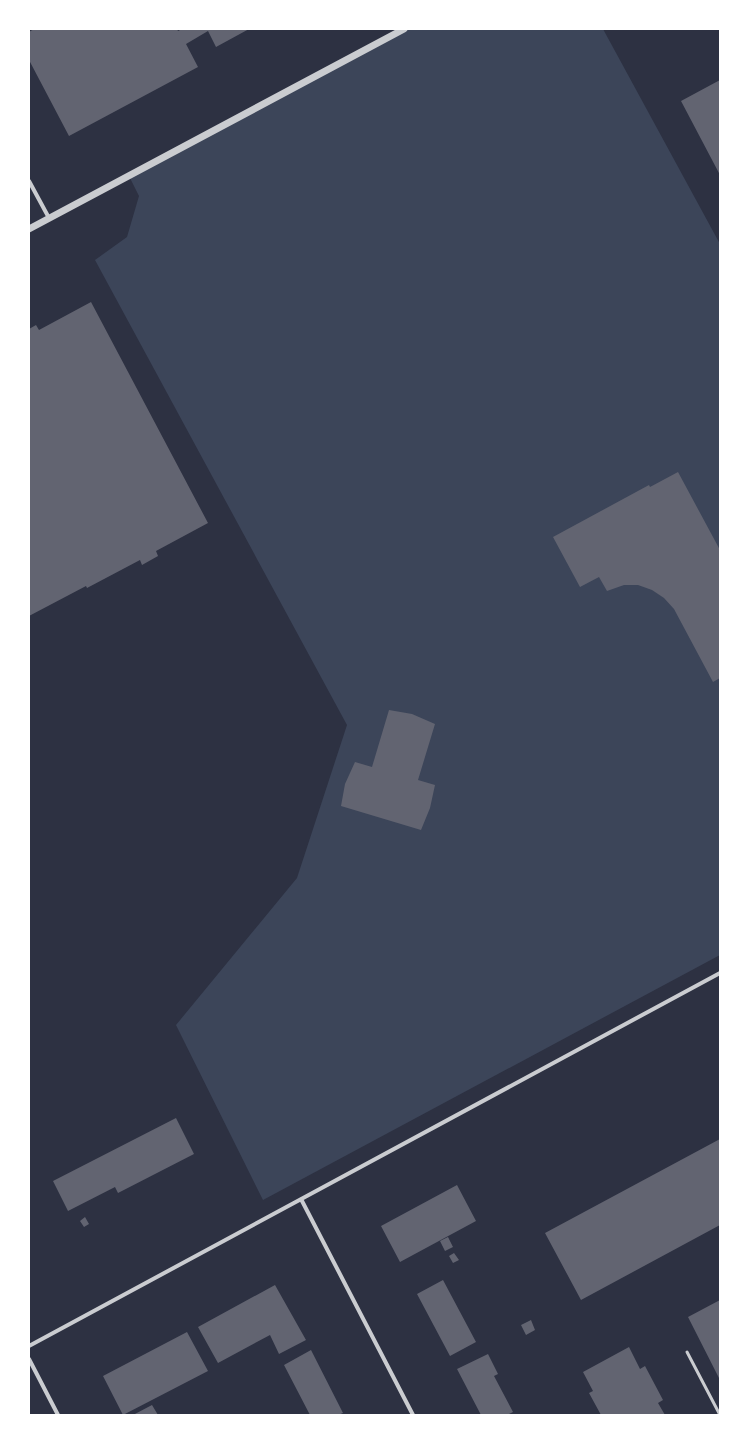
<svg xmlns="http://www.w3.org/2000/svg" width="749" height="1444" viewBox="0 0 749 1444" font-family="'Source Serif 4',serif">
<rect width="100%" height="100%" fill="#2d3142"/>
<path fill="#3c4559" d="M404,29H603L720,244V955L263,1200L176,1025L297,878L347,725L95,260L127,237L139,196L129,176Z"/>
<path fill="#626471" d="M34,29H177L178,31L182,29H249L216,47L208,31L186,44L198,67L69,136L29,60V32Z
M720,80V175L681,101Z
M91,302L208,523L156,551L158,556L142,565L140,560L87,588L86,586L29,616V329L36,325L39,330Z
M678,472L720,550V678L713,682L674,609L664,598L652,590L638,585H624L607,591L599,577L580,587L553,537L649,485L650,487Z
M389,710L412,714L435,724L418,780L435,785L430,808L421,830L341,806L345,784L355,762L372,767Z
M176,1118L194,1154L118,1193L115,1187L68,1211L53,1181Z
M720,1139V1225L581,1300L545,1233Z
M457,1185L476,1221L400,1262L381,1226Z
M85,1217L89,1224L84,1227L80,1221Z
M448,1237L453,1247L445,1251L440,1241Z
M454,1253L459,1260L453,1263L449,1256Z
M443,1280L476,1342L450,1356L417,1294Z
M275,1285L306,1340L279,1354L270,1335L218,1363L198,1327Z
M720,1300V1380L688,1317Z
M531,1320L535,1330L526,1335L521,1325Z
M187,1332L208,1371L123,1415L103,1376Z
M629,1347L640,1369L645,1366L663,1400L658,1403L665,1415H601L589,1393L593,1391L583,1372Z
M311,1350L343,1413L338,1415H310L284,1365Z
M488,1354L498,1374L494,1376L513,1412L507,1415H481L457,1369Z
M152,1405L158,1415H133Z"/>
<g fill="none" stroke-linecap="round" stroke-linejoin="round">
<path stroke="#caccd0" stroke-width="3" d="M687,1352L720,1415"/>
<path stroke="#caccd0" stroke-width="4" d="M29,181L49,218
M301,1199L413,1415
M29,1346L720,973
M29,1359L58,1415"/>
<path stroke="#caccd0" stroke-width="7" d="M29,229L404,29"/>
</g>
<rect width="749" height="1444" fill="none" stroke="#ffffff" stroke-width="60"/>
</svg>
